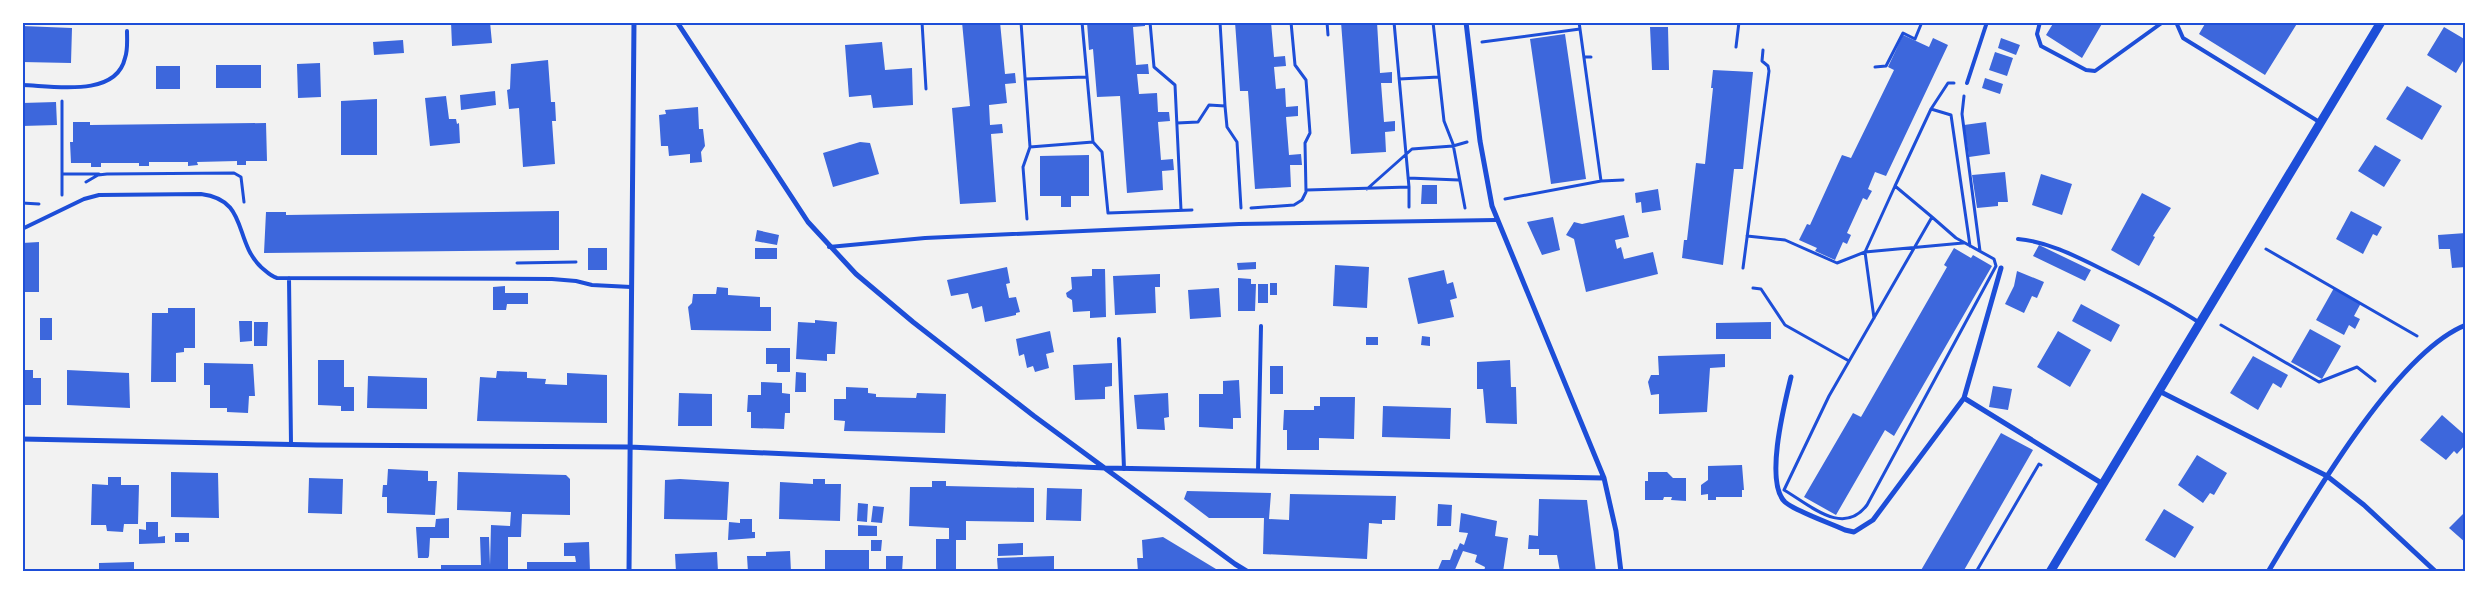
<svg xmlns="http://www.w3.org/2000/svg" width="2488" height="594" viewBox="0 0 2488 594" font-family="Karla,sans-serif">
<rect width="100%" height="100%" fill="#f2f2f2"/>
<path fill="#3d67dc" d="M451,22H490L492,43L452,46Z
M962,22H1000L1005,74L1015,73L1016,83L1005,84L1007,103L989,105L990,125L1002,124L1003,133L991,134L996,202L960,204L952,108L970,106Z
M1087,22H1145V26L1133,27L1136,65L1148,64L1149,74H1137L1139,94L1157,93L1158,112H1169L1170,121L1158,122L1161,160L1173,159L1174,170L1162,171L1163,190L1127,193L1120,96L1097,97L1093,49L1089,50Z
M1235,22H1271L1274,57L1285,56L1286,66L1274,67L1276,89L1285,88L1286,107L1298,106V116L1286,117L1289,155L1301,154L1302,165H1290L1291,187L1255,189L1248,91H1240Z
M1341,22H1377L1380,73L1392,72V83H1381L1384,122L1395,121V131L1385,132L1386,152L1351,154Z
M2054,22H2103L2082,58L2046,35Z
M2206,22H2298L2265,75L2199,34Z
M22,26L72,28L71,63L22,62Z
M1650,27H1668L1669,70H1652Z
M2444,27L2466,40V56L2456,73L2427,55Z
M1565,34L1586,179L1551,184L1530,39Z
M1903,35L1929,47L1933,38L1948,45L1886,176L1875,172L1868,189L1872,191L1867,200L1863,198L1847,233L1851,235L1847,244L1843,242L1835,260L1815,251L1817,248L1799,240L1807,224L1810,225L1842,155L1851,158L1894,70L1888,67Z
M2001,38L2020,45L2016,55L1998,48Z
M403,40L404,53L374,55L373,42Z
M882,42L885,70L912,68L913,105L873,108L871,95L849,97L845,45Z
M1995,52L2013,58L2007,76L1989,70Z
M548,60L551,102H555L556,121H552L555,164L523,167L519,108L509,109L507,90L510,89L511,64Z
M320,63L321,97L298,98L297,64Z
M216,65H261V88H216Z
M156,66H180V89H156Z
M1713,70L1753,72L1743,169H1734L1723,265L1682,258L1684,240H1687L1696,163L1705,164L1713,88H1711Z
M1985,78L2003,84L2000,94L1982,88Z
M2407,86L2442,106L2422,140L2386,119Z
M495,91L496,105L461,110L460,95Z
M446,96L449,119H456L457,124L459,123L460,143L430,146L425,98Z
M377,99V155H341V101Z
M56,102L57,125L22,126V103Z
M698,107L699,129H703L705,146L701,152L702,162L690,163V154L669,156L668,146H661L659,115L666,114L665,110Z
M73,122H90V125L266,123L267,161H246V165H237V161L197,162L198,165L188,166V162H149V166H139V163H101V167H91V163H71L70,142H73Z
M1986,122L1990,154L1969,157L1964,125Z
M860,142L870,143L879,174L833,187L823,153Z
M2375,145L2401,160L2384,187L2358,171Z
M1089,155V196H1071V207H1061V196H1040V156Z
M2005,172L2008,202H1998V206L1977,208L1972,175Z
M2041,174L2072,184L2062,215L2032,205Z
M1422,185H1437V204H1421Z
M1658,189L1661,210L1642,213L1641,202L1636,203L1635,193Z
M2142,193L2171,208L2153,236L2155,237L2139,266L2111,250Z
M559,211V250L264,253L266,212H286V215Z
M2351,211L2382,227L2377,236L2373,234L2363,254L2336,239Z
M1624,215L1629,237L1615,240L1617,249L1621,247L1624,259L1653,252L1658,274L1586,292L1574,239L1566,235L1574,222L1582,224Z
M1553,217L1560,250L1542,255L1527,222Z
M757,230L779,235L777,245L755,241Z
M2466,233V267L2452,268L2450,249H2439L2438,235Z
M39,242V292H22V243Z
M2039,245L2091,270L2085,281L2033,256Z
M588,248H607V270H588Z
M755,248H777V259H755Z
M1954,248L1971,258L1973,255L1992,266L1894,436L1885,430L1836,515L1804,497L1853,413L1861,417L1947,267L1944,265Z
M1256,262V269L1238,270L1237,263Z
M1335,265L1369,267L1367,308L1333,306Z
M1007,267L1010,283L1006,284L1009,298L1016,297L1020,312L1016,313V315L985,322L982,306L972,309L968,293L951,296L947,280Z
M1092,269H1105L1106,317L1090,318V311L1073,312L1072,300L1067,297L1066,293L1072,289L1071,277L1092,276Z
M1444,270L1447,284L1453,282L1457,298L1450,300L1454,317L1418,324L1408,278Z
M2017,271L2044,282L2037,298L2032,296L2024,313L2005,304L2014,286Z
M1160,274V287H1155L1156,313L1115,315L1113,276Z
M1238,278L1251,279V284H1256L1255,311H1238Z
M1270,283H1277V295H1270Z
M1258,284H1268V303H1258Z
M505,286V293H528V304H507L506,310H493V287Z
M717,287L728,288V295L760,297V307H771V331L691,330L688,307L692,303L693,294H716Z
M1219,288L1221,317L1190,319L1188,290Z
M2334,288L2361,303L2354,316L2360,319L2355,329L2349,325L2344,335L2316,320Z
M2081,304L2120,325L2111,342L2072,321Z
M168,308H195V348H184V352L176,353V382H151L152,313H168Z
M40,318H52V340H40Z
M815,320L837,322L835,354H827V361L796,359L798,322L815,323Z
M239,321H252V341L240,342Z
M254,322H268L267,346H254Z
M1771,322V339H1716V323Z
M2310,329L2341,346L2322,379L2291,362Z
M1050,331L1054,352L1046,354L1049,368L1035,372L1033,366L1027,368L1024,354L1019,356L1016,339Z
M2058,331L2091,350L2070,387L2037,367Z
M1422,336L1430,337V346L1421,345Z
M1366,337H1378V345H1366Z
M766,348H790V372H777V364H766Z
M1725,354V367L1710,368L1707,412L1659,414V394L1651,395L1648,382L1651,375H1659L1658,356Z
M2253,356L2288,375L2281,388L2273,383L2258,410L2230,393Z
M318,360H344V387H354V411H341V406L318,405Z
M1510,360L1511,387H1516L1517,424L1486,423L1483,389H1477V362Z
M204,363L253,364L255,396H249L248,413L227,412V408H210V385H204Z
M1112,363V386L1105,387V399L1075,400L1073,365Z
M1270,366H1283V394H1270Z
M22,370H33V378H41V405H22Z
M67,370L129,373L130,408L67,405Z
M497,371L527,372V378L546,379L545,384L567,385V373L607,375V423L477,421L480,377L496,378Z
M796,372L806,373V392H795Z
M368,376L427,378V409L367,408Z
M1239,380L1241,418H1233V429L1199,427V394H1223V381Z
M761,382L782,383V393L790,394V413H785L784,429L751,428V412H747L748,395H761Z
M1993,386L2012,389L2008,410L1989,407Z
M846,387L868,388V393L876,394V397L916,398L917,393L946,394L945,433L844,431L845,421L834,420V399H846Z
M679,393L712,394V426H678Z
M1168,393L1169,417L1164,418L1165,430L1137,429L1134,395Z
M1320,397H1355L1354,439L1319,438V450H1287V430H1283L1284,410H1314V406H1320Z
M1383,406L1451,408L1450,439L1382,437Z
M2442,415L2466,436V444L2457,454L2454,451L2446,460L2420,440Z
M2001,433L2033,450L1963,572H1920Z
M2197,455L2227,473L2214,495L2210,493L2203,503L2178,485Z
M1742,465L1744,490H1742V497H1716V500H1708V494L1701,495V485L1708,480V466Z
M388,469L428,471V481H437L435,515L387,513V497H382L383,485H387Z
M171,472L218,473L219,518L171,517Z
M458,472L566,475L570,479V515L522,514L521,537H508V572H441V565H481L480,537H489L490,565L491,525L510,526L511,512L457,510Z
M1648,472H1667L1673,478H1686V501L1671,500L1672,497H1664L1663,500H1645V481H1648Z
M108,477H121V485H139L138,524H124L123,532L107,531L106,525H91L92,484L108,485Z
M309,478L343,479L342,514L308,513Z
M680,479L729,482L727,520L664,519L665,480Z
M813,479H825V484H841L840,521L779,519L780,482L813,484Z
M932,481H946V486L1034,488V522L966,521V540H956V571H936V539H949V528L909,526L910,487H932Z
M1047,488L1082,489L1081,521L1046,520Z
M1187,491L1271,493L1269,519L1289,520L1290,494L1396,496L1395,520H1382V524L1369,523L1367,559L1263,554L1264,518H1209L1184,499Z
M1539,499L1587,500L1596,572H1560L1557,555H1539V549H1528L1529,535L1538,536Z
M858,503L868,504L867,522L857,521Z
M1438,504L1452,505L1451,526H1437Z
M873,506L884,507L882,523L871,522Z
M2164,509L2194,527L2175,558L2145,540Z
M2466,511V543L2449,528Z
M1461,513L1497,521L1495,536L1508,538L1503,572H1484L1485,567L1475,562L1477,555L1463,551L1454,572H1437L1442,560H1450L1454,549L1457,550L1460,543L1464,545L1468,533L1459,532Z
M449,518V538H430L429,556L428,558H418L416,527H435L436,519Z
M740,519H752V532H755V538L728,540L729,522L740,523Z
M146,522H158V537L165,536V543L139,544V529L146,530Z
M858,525L877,526V536H858Z
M175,533H189V542H175Z
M1163,537L1216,569L1215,572H1138L1137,558H1143L1142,540Z
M871,540H882L881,551H871Z
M589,542L590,572H527V562H576L575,556H564V543Z
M1023,543V555L998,556V544Z
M825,550H869V572H825Z
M790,551L791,572H748L747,556H766V552Z
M717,552L718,572H676L675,554Z
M886,556H903L902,572H886Z
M1054,556V572H998L997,558Z
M134,562V572H99V563Z"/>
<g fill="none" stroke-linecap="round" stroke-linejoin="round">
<path stroke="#1d4ed8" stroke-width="3" d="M922,22L926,89
M1021,22L1030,147L1093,142L1082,22
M1150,22L1154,67L1175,85L1181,210
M1220,22L1225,106
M1327,22L1328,35
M1394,22L1409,187
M1433,22L1444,121L1453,144L1465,208
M1579,22L1580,29
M1482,42L1580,29L1601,181L1505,199
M1736,47L1739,22
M1584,57H1591
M1875,67L1886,66L1903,33L1915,39L1922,22
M1025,79L1086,77
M1399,79L1439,77
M1964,96L1962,114L1980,251
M1931,109L1948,83H1954
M1177,123L1198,122L1209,105L1225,106L1227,127L1237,142L1241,208
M1093,142L1102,152L1108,213L1192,210
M62,174H99
M1408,178L1459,180
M1601,181L1623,180
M86,182L98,175L107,174L234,173L241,177L244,202
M1895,186L1931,109L1951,115L1970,246
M1367,189L1412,149L1453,146L1467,142
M1307,190L1409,187V207
M62,195V101
M22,203L39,204
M1251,208L1294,205L1302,200L1306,192L1305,143L1310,133L1306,80L1295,65L1291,22
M1932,217L1956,238L1994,259L1996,266L1867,505C1843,537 1810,505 1784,490L1829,396Z
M1027,219L1023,167L1030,147
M1747,236L1785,240L1837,263L1865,252L1895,186L1932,217
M2266,249L2417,336
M517,263L576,262
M1743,268L1769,71L1768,66L1762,61L1763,50
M1753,288L1761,289L1785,325L1849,361
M1874,318L1865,252L1963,243
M2221,325L2319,382L2357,367L2375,381
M1976,572L2039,464L2041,465"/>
<path stroke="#1d4ed8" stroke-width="4" d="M2040,22L2037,34L2041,46L2086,70L2095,71L2163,22
M2176,22L2183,38L2321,123
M1967,83L1987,22
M22,85C53,86 116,98 125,58C128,50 127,40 127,31
M22,229L84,199L99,195L201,194C249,200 233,240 261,267C267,272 270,276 277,278L552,279L576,281L592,285L631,287
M2018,239C2051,242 2081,259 2112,274C2142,289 2172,305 2200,323
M829,247L925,238L1239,224L1496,220
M289,278L291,444
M1119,339L1124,469
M1258,471L1261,326"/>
<path stroke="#1d4ed8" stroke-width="5" d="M677,22L808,222L856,274L913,322L1034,416L1235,564L1248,572
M1466,22L1480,141L1492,206L1604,478L1616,531L1621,572
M1791,377C1785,402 1764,482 1785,502C1795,511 1830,523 1845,530L1854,532L1873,520L1964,398L2103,484
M2159,391L2327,476L2364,505L2436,572
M1964,398L2001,268
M22,439L317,445L629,447L1105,468L1604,478
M629,572L634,22
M2268,572C2307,507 2396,352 2466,325"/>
<path stroke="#1d4ed8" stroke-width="9" d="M2050,572L2381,22"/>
</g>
<rect width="2488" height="594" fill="none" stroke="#ffffff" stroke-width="48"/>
<rect x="24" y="24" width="2440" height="546" fill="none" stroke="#1d4ed8" stroke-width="2"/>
</svg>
